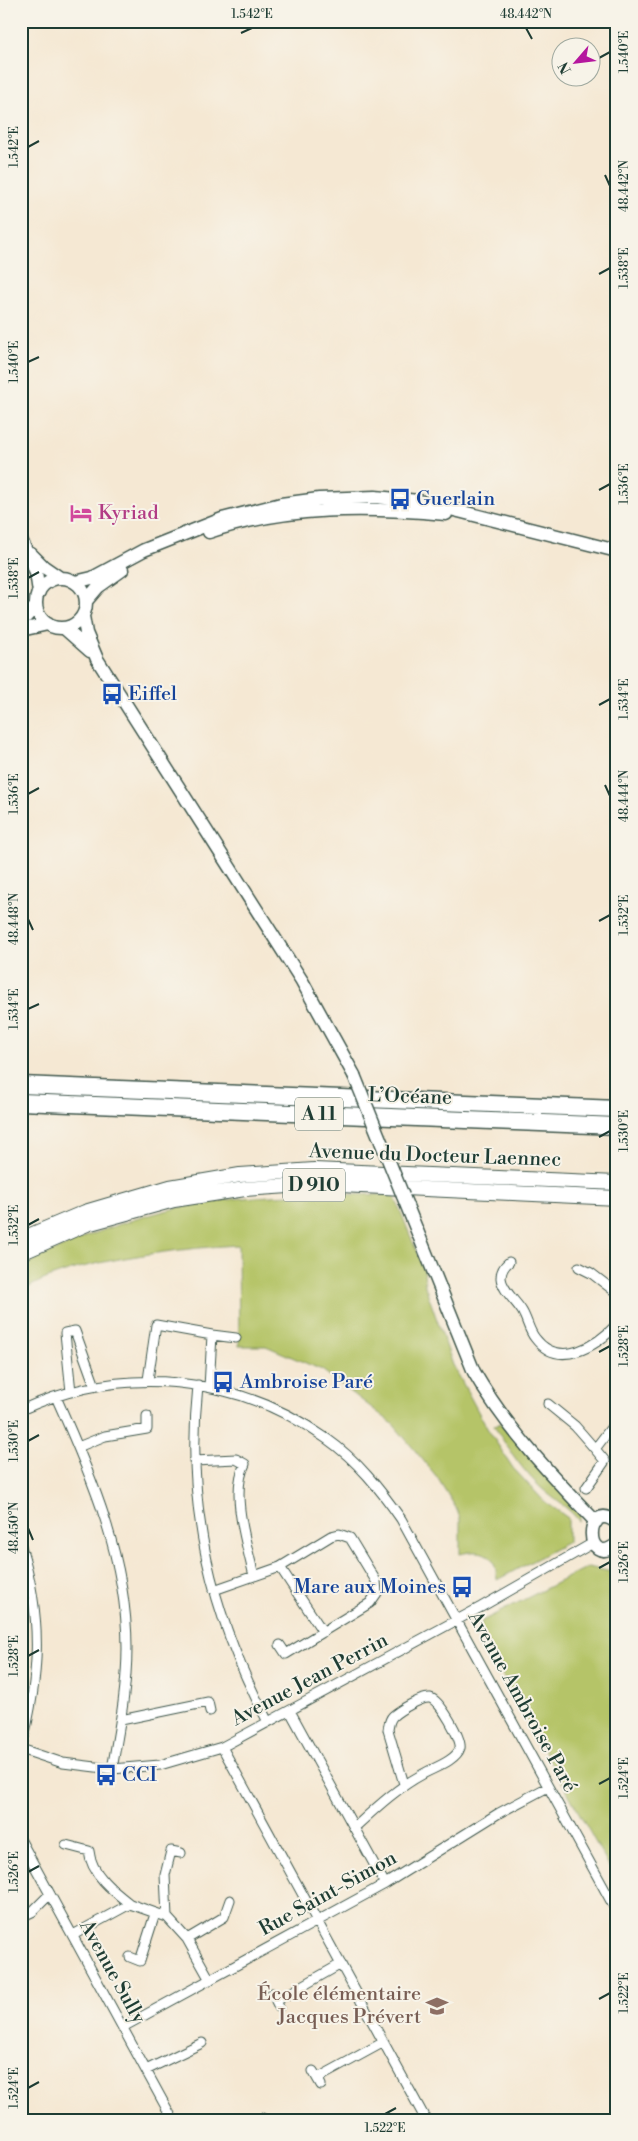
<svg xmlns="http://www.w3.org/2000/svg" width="638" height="2141" viewBox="0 0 638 2141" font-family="'Libre Bodoni',serif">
<rect width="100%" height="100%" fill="#f7f3e8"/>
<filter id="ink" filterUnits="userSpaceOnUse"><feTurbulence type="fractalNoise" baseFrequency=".02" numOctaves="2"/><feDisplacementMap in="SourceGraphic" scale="10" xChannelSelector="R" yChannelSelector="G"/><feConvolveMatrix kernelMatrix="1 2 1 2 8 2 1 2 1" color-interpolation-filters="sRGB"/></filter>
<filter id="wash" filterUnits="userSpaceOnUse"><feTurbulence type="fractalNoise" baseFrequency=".0096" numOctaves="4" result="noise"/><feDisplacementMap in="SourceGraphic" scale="20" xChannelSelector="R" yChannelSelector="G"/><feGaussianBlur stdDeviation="1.12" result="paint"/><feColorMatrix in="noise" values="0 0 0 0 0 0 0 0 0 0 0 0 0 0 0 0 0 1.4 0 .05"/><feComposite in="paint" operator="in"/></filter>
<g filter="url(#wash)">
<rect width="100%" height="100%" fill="#f5e8d3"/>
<path fill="#b5c467" stroke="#6a804e" d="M326,1194L394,1195L424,1270L425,1286L453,1365L487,1428L513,1468L544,1501L568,1518V1542L497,1580C496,1554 484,1548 460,1554V1518L456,1508L437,1477L393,1424L322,1370L266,1346H239L238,1245C186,1248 59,1261 21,1293V1267C72,1240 129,1218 186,1206C232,1197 279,1195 326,1194Z
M501,1423L574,1505L581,1516L579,1521C570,1509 558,1502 547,1493C525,1475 509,1450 494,1426Z
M588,1567L617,1573V1881L479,1633L482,1621Z"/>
</g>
<g filter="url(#ink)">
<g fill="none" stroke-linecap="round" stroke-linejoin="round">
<g stroke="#3f574c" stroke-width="11">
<path id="street" d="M509,1262C504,1266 501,1272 501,1278C502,1290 516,1301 522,1311C527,1319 529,1331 535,1338C559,1370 597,1346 617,1324
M579,1267L591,1273L617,1293
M212,1335L236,1338
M148,1380L156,1325L212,1335L209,1387
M198,1385C185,1508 211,1614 268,1722
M71,1392L65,1333L75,1331L95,1386
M56,1397C92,1477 127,1559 127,1648C127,1689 119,1729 112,1769
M548,1404L575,1426L595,1449L617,1420
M21,1410C122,1364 236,1374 327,1439C357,1460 380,1489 401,1519L617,1912
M78,1447L105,1436L147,1429V1416
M194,1461L236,1459L245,1464C230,1493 247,1545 254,1576
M586,1488L605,1461L595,1449
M21,1546C43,1619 40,1676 21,1749
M280,1567L323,1632
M214,1590L280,1567L331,1536L339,1534L350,1538L376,1581L377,1593L370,1603L286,1654L280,1645
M290,1711L385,1884
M121,1720L208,1702L210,1711
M222,1747L426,2120
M21,1749L63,1763L112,1769L160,1765L222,1747L481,1607L593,1543
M354,1828C376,1808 397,1788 423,1774C433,1768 456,1761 460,1748C462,1739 440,1700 430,1698C421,1697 400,1710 393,1716C389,1720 389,1724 388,1730L404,1784
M21,1841L173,2120
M66,1845L89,1851C91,1874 113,1891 130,1904
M21,1917L32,1912L50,1894
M167,1917L165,1875L171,1851L181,1853
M73,1935L130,1904L167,1917L187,1939L210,1980
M187,1939L224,1917L230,1900
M130,1957L140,1961L155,1914
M272,1993L279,2007
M276,2001L341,1964
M123,2027L385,1884L499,1813L548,1787
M146,2070L202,2043
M313,2071L321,2085
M318,2078L384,2042
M259,2120L262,2118"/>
</g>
<g stroke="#3f574c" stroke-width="15">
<path id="secondary" d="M209,532C285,506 367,507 446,514
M21,540L36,572L39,592
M31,554L44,567L60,578
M36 603a25 25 0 1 1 50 0a25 25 0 1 1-50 0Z
M75,582L92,578L144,550L222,519L281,504L319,499L375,497L419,501L617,551
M86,601L98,587L122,570
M83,616L86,633L97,659L302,981L354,1075
M21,622L36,606
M64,628L90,651
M21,630L48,624
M403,1196L474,1372C506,1428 551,1475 596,1522
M617,1523C584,1496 583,1571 617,1544
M611,2120L617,2116"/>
</g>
<g stroke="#3f574c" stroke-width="16">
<path id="primary" d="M21,1239L85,1212L170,1187L240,1175L314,1170L617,1183
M21,1253L87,1224L174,1200L245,1189L319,1184L617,1198"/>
</g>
<g stroke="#3f574c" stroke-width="19">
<path id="highway" d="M21,1085L617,1109
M21,1102L617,1126"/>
</g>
<use href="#street" stroke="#fff" stroke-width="9"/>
<use href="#secondary" stroke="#fff" stroke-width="12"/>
<use href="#primary" stroke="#fff" stroke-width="14"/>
<use href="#highway" stroke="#fff" stroke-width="16"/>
<g stroke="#3f574c" stroke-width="15" stroke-linecap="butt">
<path id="secondary-bridge" d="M354,1075L403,1196"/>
</g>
<use href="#secondary-bridge" stroke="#fff" stroke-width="12"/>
</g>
</g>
<path fill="none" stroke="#1f3d34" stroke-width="2" d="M526,28L532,39M241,33L252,28M599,58L610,52M28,147L39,141M605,175L610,186M599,274L610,268M28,362L39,357M599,490L610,484M28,578L39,572M599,705L610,699M605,785L610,796M28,794L39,788M28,919L33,930M599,921L610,915M28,1009L39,1004M599,1137L610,1131M28,1225L39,1219M599,1352L610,1346M28,1441L39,1435M28,1528L33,1540M599,1568L610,1562M28,1656L39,1650M599,1784L610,1778M28,1872L39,1866M599,1999L610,1993M28,2088L39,2082M385,2114L396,2108"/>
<defs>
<g id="bus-bare" transform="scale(1.725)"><path d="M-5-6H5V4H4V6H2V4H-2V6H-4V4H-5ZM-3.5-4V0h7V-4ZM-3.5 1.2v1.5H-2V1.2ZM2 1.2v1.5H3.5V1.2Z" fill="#1a4fb4" stroke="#f7f3e8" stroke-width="2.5" paint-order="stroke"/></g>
<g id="hotel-bare" transform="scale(1.725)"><path d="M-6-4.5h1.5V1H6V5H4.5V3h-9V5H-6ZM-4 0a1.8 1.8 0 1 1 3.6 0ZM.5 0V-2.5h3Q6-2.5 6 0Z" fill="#d1479c" stroke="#f7f3e8" stroke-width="2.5" paint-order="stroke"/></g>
<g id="school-bare" transform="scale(1.725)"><path d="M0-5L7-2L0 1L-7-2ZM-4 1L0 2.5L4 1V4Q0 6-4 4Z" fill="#8d6e63" stroke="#f7f3e8" stroke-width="2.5" paint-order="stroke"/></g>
</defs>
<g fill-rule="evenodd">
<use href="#bus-bare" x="400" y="499"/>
<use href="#hotel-bare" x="81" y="513"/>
<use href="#bus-bare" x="112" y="694"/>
<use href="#bus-bare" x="223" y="1382"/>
<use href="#bus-bare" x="462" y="1587"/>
<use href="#bus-bare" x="106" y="1775"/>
<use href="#school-bare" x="437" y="2006"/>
</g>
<g text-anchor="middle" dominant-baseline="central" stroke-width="4" stroke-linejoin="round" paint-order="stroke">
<g fill="#f7f3e8" stroke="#60746a" stroke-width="1">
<rect x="295" y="1097.5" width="48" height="33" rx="4"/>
<rect x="283" y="1168.5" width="62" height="33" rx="4"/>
</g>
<g font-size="19" font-weight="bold" fill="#1f3d34">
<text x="319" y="1114">A 11</text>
<text x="314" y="1185">D 910</text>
</g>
<g font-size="20" fill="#164399" stroke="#f7f3e8" text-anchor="start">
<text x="416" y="499">Guerlain</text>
<text x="128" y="694">Eiffel</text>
<text x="240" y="1382">Ambroise Paré</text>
<text x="446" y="1587" text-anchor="end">Mare aux Moines</text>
<text x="122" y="1775">CCI</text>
</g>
<g font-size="20" fill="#b23c85" stroke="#f7f3e8" text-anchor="start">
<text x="98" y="513">Kyriad</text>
</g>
<g font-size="20" fill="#1f3d34" stroke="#f7f3e8">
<text transform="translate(410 1097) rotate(2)">L’Océane</text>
<text transform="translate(435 1156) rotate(2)">Avenue du Docteur Laennec</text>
<text transform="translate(310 1680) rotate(-28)">Avenue Jean Perrin</text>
<text transform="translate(522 1702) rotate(61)">Avenue Ambroise Paré</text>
<text transform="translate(328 1894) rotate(-29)">Rue Saint-Simon</text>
<text transform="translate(112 1972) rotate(61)">Avenue Sully</text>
</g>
<g font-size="20" fill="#785e54" stroke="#f7f3e8" text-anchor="end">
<text x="421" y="1994">École élémentaire<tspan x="421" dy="23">Jacques Prévert</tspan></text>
</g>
</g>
<rect width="638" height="2141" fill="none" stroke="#f7f3e8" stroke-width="55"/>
<g transform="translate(576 62) rotate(242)"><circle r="24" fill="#f7f3e8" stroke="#a1aaa0"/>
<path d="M0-4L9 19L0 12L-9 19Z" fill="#b5179e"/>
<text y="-8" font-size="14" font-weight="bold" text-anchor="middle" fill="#1f3d34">N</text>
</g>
<rect x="28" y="28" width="582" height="2086" fill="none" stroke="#1f3d34" stroke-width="2"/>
<g font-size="12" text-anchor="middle" fill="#1f3d34">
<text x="252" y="18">1.542°E</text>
<text x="526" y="18">48.442°N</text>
<text transform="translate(624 52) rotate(-90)" y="4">1.540°E</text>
<text transform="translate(14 147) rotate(-90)" y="4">1.542°E</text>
<text transform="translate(624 186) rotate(-90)" y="4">48.442°N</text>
<text transform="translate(624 268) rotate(-90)" y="4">1.538°E</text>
<text transform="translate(14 362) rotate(-90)" y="4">1.540°E</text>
<text transform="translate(624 484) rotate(-90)" y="4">1.536°E</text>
<text transform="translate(14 578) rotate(-90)" y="4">1.538°E</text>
<text transform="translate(624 699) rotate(-90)" y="4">1.534°E</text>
<text transform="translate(14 794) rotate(-90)" y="4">1.536°E</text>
<text transform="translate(624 796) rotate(-90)" y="4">48.444°N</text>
<text transform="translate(624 915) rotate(-90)" y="4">1.532°E</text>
<text transform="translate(14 919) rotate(-90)" y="4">48.448°N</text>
<text transform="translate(14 1009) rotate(-90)" y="4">1.534°E</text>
<text transform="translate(624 1131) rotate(-90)" y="4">1.530°E</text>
<text transform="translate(14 1225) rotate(-90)" y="4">1.532°E</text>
<text transform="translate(624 1346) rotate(-90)" y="4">1.528°E</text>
<text transform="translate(14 1441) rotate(-90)" y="4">1.530°E</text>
<text transform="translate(14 1528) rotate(-90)" y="4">48.450°N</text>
<text transform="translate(624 1562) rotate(-90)" y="4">1.526°E</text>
<text transform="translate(14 1656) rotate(-90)" y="4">1.528°E</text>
<text transform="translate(624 1778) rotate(-90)" y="4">1.524°E</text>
<text transform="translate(14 1872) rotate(-90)" y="4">1.526°E</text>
<text transform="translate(624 1993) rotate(-90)" y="4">1.522°E</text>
<text transform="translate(14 2088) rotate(-90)" y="4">1.524°E</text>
<text x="385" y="2132">1.522°E</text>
</g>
</svg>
